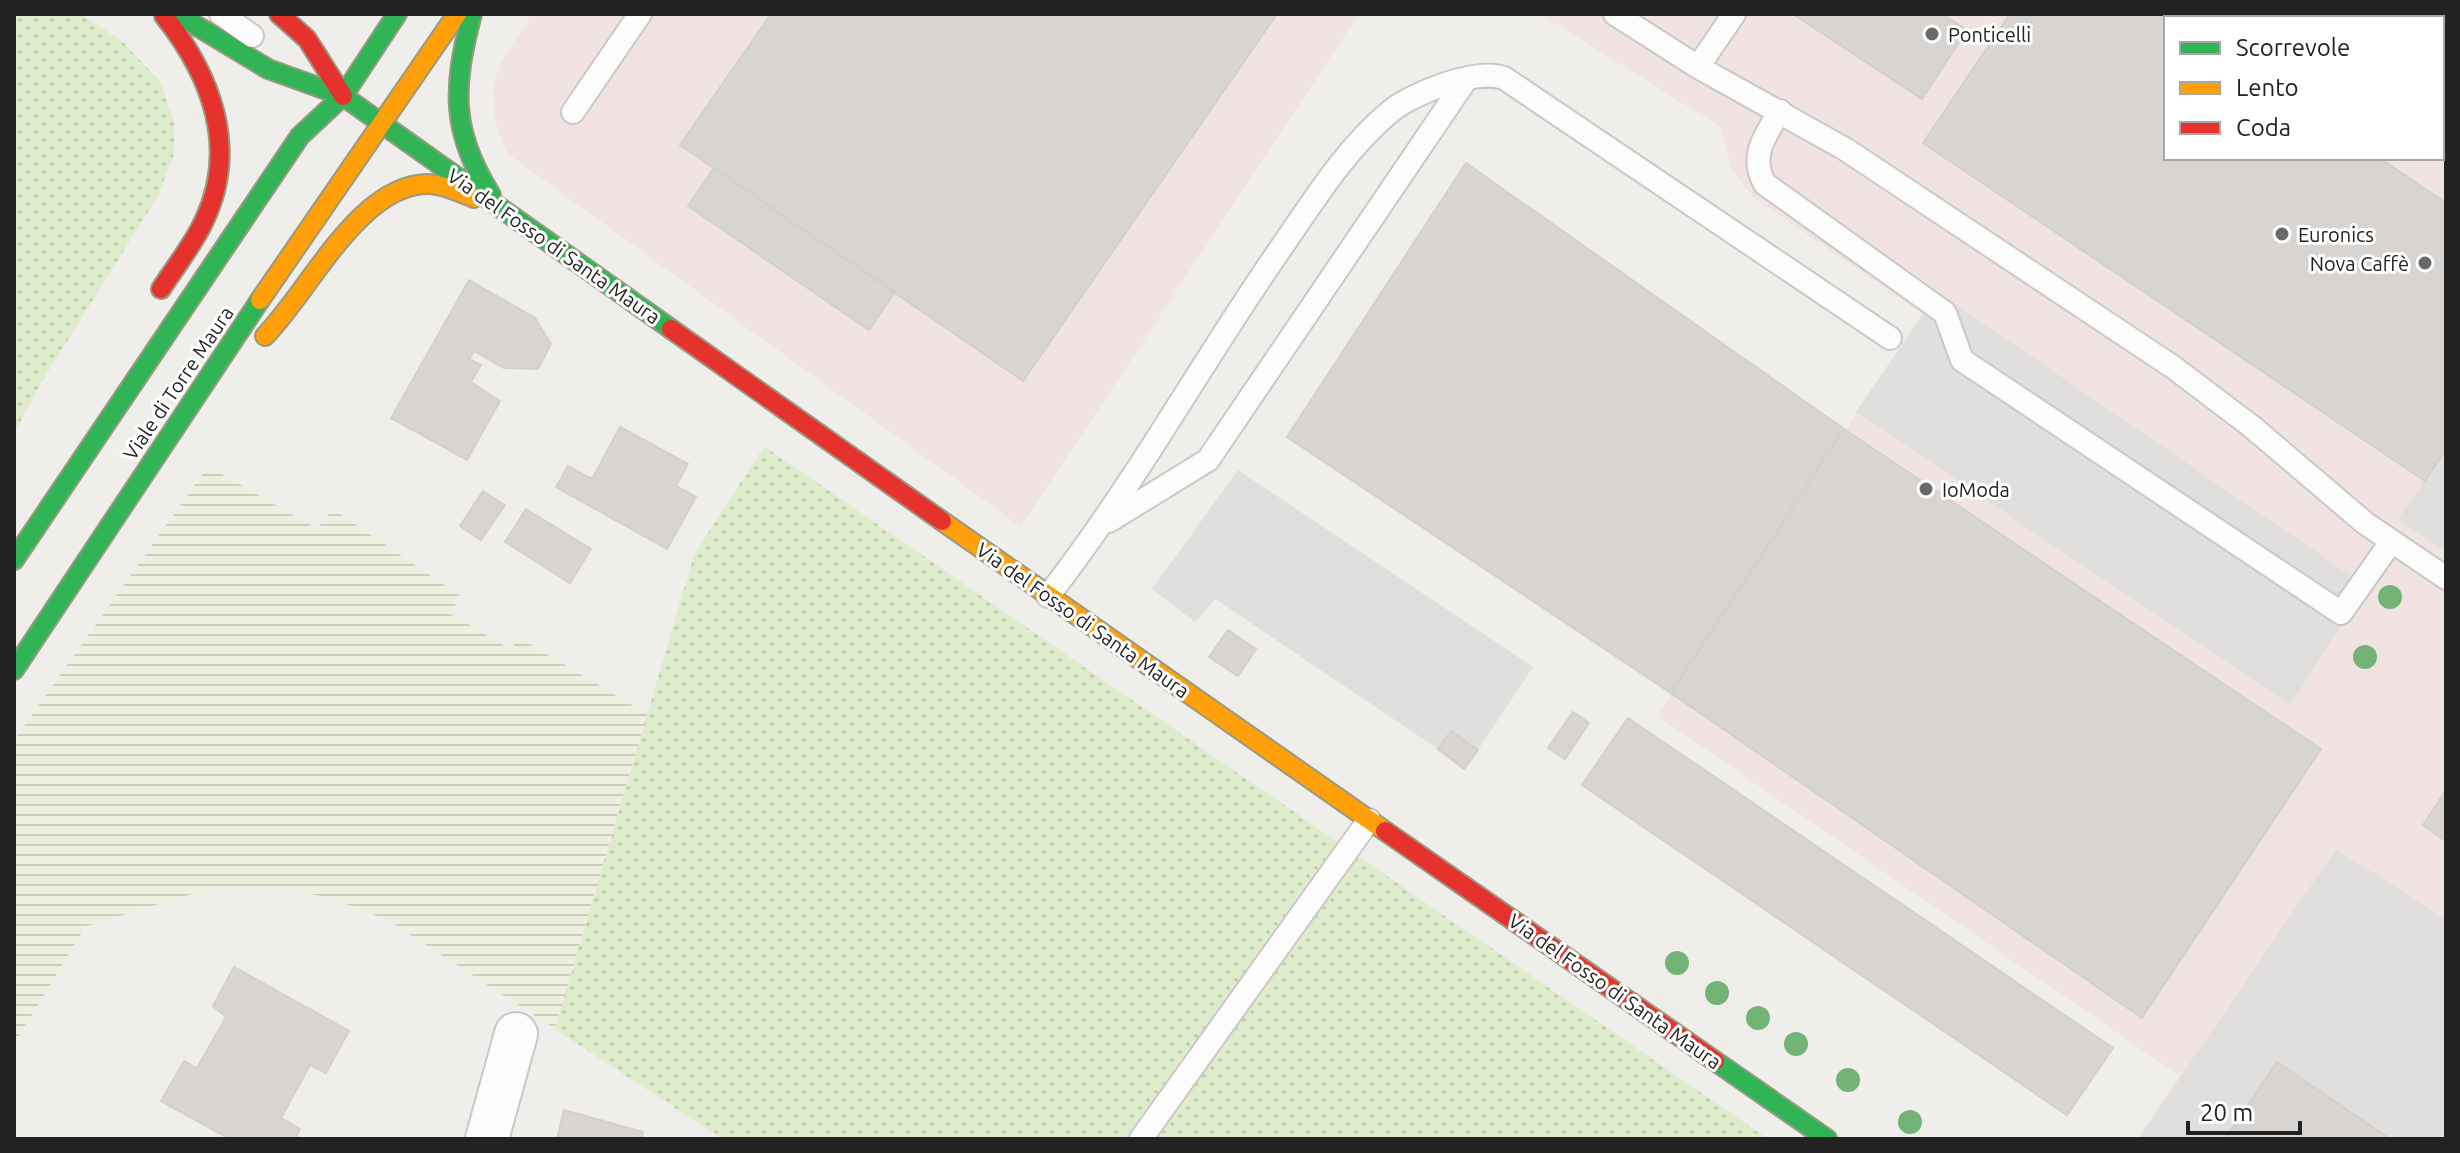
<svg xmlns="http://www.w3.org/2000/svg" width="2460" height="1153" viewBox="0 0 2460 1153" font-family="Ubuntu,sans-serif">
<defs>
<pattern id="farmland-rules" width="6" height="5" patternUnits="userSpaceOnUse" patternTransform="scale(2)"><rect width="6" height="5" fill="#efefdf"/><path d="M0 2.5h6" fill="none" stroke="#cdcdbf"/></pattern>
<pattern id="grass-dots" width="8" height="8" patternUnits="userSpaceOnUse" patternTransform="scale(2)"><rect width="8" height="8" fill="#ddeccb"/><path d="M2 2h.1M6 6h.1" fill="none" stroke="#bdcaae" stroke-width="1.8" stroke-linecap="round"/></pattern>
</defs>
<rect width="100%" height="100%" fill="#f0eeeb"/>
<path fill="#f1e3e1" fill-rule="evenodd" d="M532,14H1359L1021,527L508,154L495,123L493,86L502,60Z
M1540,14H2446V1139H2138L2180,1076L1657,716L1922,314L1753,197L1732,170L1720,127ZM2166,18H2442V158H2166Z"/>
<path fill="url(#farmland-rules)" d="M208,466L317,529L333,509L460,596L451,614L511,650L518,637L647,714L555,1029L388,920L327,897L272,887L192,894L86,926L14,1044V740Z"/>
<path fill="url(#grass-dots)" d="M14,14H81L123,42L161,83L174,123V154L158,196L41,383L14,433Z
M764,446L1768,1139H722L555,1029L694,555Z"/>
<path fill="#e0dfde" d="M2335,14H2446V90L2442,88V18H2340Z
M1938,292L2367,587L2290,705L1856,412Z
M2446,449V551L2398,519Z
M1238,470L1533,667L1478,750L1451,731L1438,749L1215,599L1195,622L1152,589Z
M2336,849L2446,919V1139H2138Z"/>
<path fill="#d7d4d2" stroke="#d3d0cc" stroke-width="2" d="M771,14H1277L1023,381L680,145Z
M1793,14H1942L1967,30L1922,99Z
M2010,14H2234L2240,18H2166V158H2380L2446,203V449L2425,481L1923,143Z
M1466,163L1844,429L1671,693L1287,437Z
M714,168L895,292L869,330L688,206Z
M469,280L535,318L551,344L538,369L504,368L474,351L469,359L481,365L471,382L500,401L467,460L391,418Z
M620,427L688,464L676,486L696,497L667,549L556,487L568,466L592,479Z
M1844,429L2321,749L2142,1018L1671,693Z
M483,491L505,505L481,540L460,526Z
M526,509L591,549L570,583L505,542Z
M1228,630L1256,649L1238,676L1209,657Z
M1573,712L1589,723L1565,759L1548,748Z
M1628,718L2113,1048L2067,1115L1582,785Z
M1451,731L1478,750L1464,769L1438,749Z
M2446,790V841L2423,825Z
M234,967L349,1031L326,1073L310,1065L281,1118L300,1129L295,1139H230L161,1101L184,1061L197,1068L226,1017L213,1006Z
M2277,1062L2390,1139H2225Z
M564,1110L643,1132L641,1139H557Z"/>
<g fill="none" stroke-linecap="round" stroke-linejoin="round">
<g stroke="#c9c8c7" stroke-width="26">
<path id="lane" d="M221,14L252,36
M1615,14L1698,67L1845,149L2173,367L2251,426L2365,523L2446,578
M2389,14L2395,18
M2442,51L2446,54
M1698,67L1734,14
M1780,111C1765,136 1749,156 1765,184L1945,313L1962,360L2341,613L2391,542
M573,112L640,14
M1109,521L1208,460L1465,81
M1048,596C1134,486 1201,363 1281,248C1314,200 1346,148 1391,111C1413,93 1477,68 1504,78L1890,338
M1141,1139L1369,820"/>
</g>
<g stroke="#c9c8c7" stroke-width="46">
<path id="street" d="M487,1139L516,1034"/>
</g>
<g stroke="#999a82" stroke-width="22">
<path id="fast" d="M177,14L268,69L343,96L671,329
M472,14C453,86 450,130 491,195
M14,560L300,136L343,96L397,14
M14,670L260,300
M1715,1061L1827,1139"/>
</g>
<g stroke="#999a82" stroke-width="22">
<path id="slow" d="M260,300L457,14
M265,336C310,290 359,185 427,184C443,184 459,192 474,198
M942,521L1385,831"/>
</g>
<g stroke="#999a82" stroke-width="22">
<path id="jam" d="M279,14L307,39L343,96
M161,289C175,267 193,245 204,221C239,148 211,75 164,16
M671,329L942,521
M1385,831L1715,1061"/>
</g>
<use href="#lane" stroke="#fdfcfc" stroke-width="22"/>
<use href="#street" stroke="#fdfcfc" stroke-width="42"/>
<use href="#fast" stroke="#30b455" stroke-width="18"/>
<use href="#slow" stroke="#ff9f0a" stroke-width="18"/>
<use href="#jam" stroke="#e5322d" stroke-width="18"/>
</g>
<g fill="#73b476">
<circle cx="2390" cy="597" r="12"/>
<circle cx="2365" cy="657" r="12"/>
<circle cx="1677" cy="963" r="12"/>
<circle cx="1717" cy="993" r="12"/>
<circle cx="1758" cy="1018" r="12"/>
<circle cx="1796" cy="1044" r="12"/>
<circle cx="1848" cy="1080" r="12"/>
<circle cx="1910" cy="1122" r="12"/>
</g>
<g fill="#6a6968" stroke="#fff" stroke-width="3">
<circle cx="1932" cy="34" r="8"/>
<circle cx="2282" cy="234" r="8"/>
<circle cx="2425" cy="263" r="8"/>
<circle cx="1926" cy="489" r="8"/>
</g>
<g text-anchor="middle" dominant-baseline="central" stroke-width="6" stroke-linejoin="round" paint-order="stroke">
<g font-size="20" fill="#222" stroke="#fff" text-anchor="start">
<text x="1948" y="34">Ponticelli</text>
<text x="2298" y="234">Euronics</text>
<text x="2409" y="263" text-anchor="end">Nova Caffè</text>
<text x="1942" y="489">IoModa</text>
</g>
<g font-size="20" fill="#222" stroke="#fff">
<text transform="translate(554 246) rotate(35)">Via del Fosso di Santa Maura</text>
<text transform="translate(178 383) rotate(-56)">Viale di Torre Maura</text>
<text transform="translate(1083 620) rotate(35)">Via del Fosso di Santa Maura</text>
<text transform="translate(1615 991) rotate(35)">Via del Fosso di Santa Maura</text>
</g>
</g>
<rect width="2460" height="1153" fill="none" stroke="#222222" stroke-width="32"/>
<rect x="2164" y="16" width="280" height="144" fill="#ffffff" stroke="#a7a7a7" stroke-width="2"/>
<rect x="2180" y="42" width="40" height="12" fill="#30b455" stroke="#a7a7a7" stroke-width="2"/>
<text x="2236" y="56" font-size="24" fill="#222222">Scorrevole</text>
<rect x="2180" y="82" width="40" height="12" fill="#ff9f0a" stroke="#a7a7a7" stroke-width="2"/>
<text x="2236" y="96" font-size="24" fill="#222222">Lento</text>
<rect x="2180" y="122" width="40" height="12" fill="#e5322d" stroke="#a7a7a7" stroke-width="2"/>
<text x="2236" y="136" font-size="24" fill="#222222">Coda</text>
<path d="M2188 1121v12h112v-12" fill="none" stroke="#222222" stroke-width="4"/>
<text x="2200" y="1121" font-size="24" fill="#222222" stroke="#ffffff" stroke-width="6" paint-order="stroke">20 m</text>
</svg>
